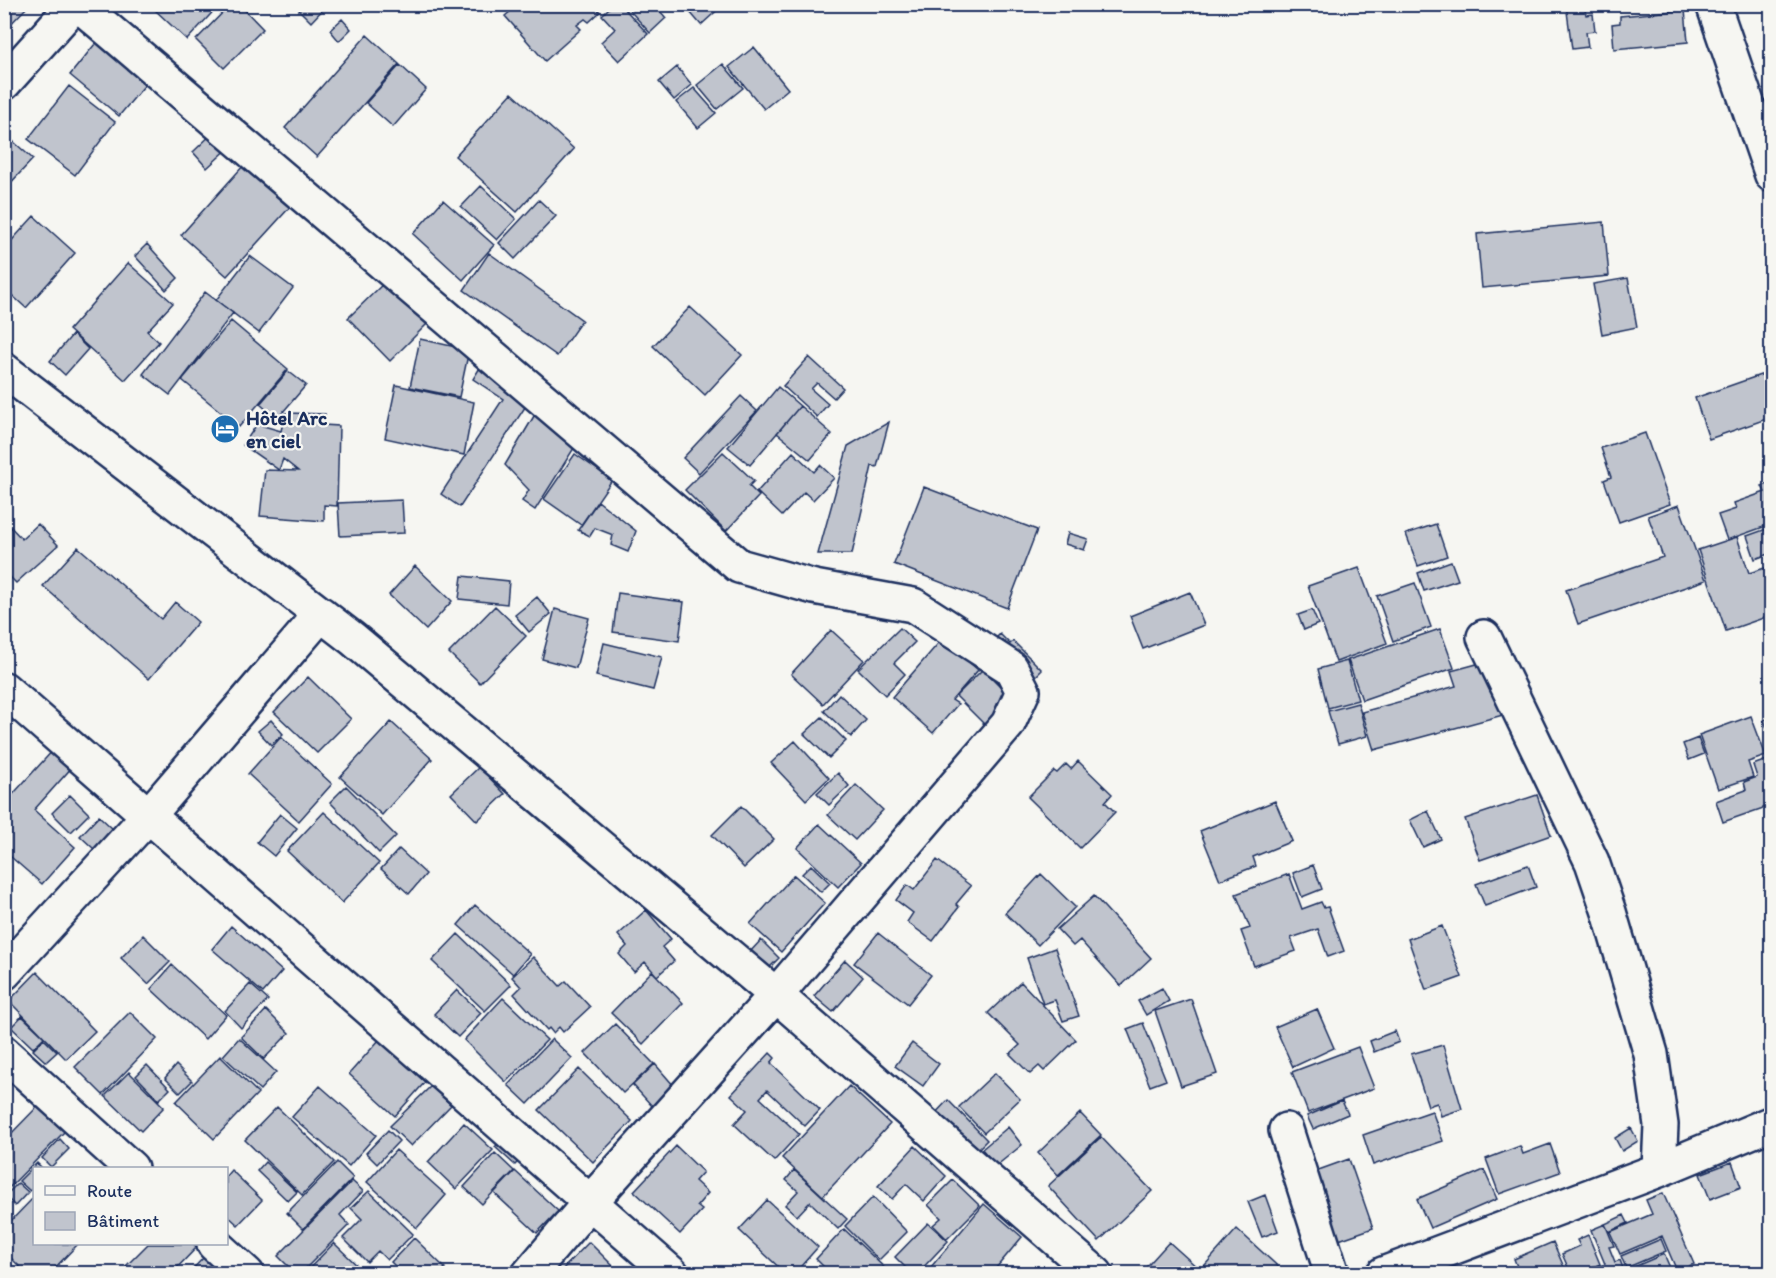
<svg xmlns="http://www.w3.org/2000/svg" width="1776" height="1278" viewBox="0 0 1776 1278" font-family="Itim,sans-serif">
<rect width="100%" height="100%" fill="#f6f6f2"/>
<filter id="ink" filterUnits="userSpaceOnUse"><feTurbulence type="fractalNoise" baseFrequency=".0167" numOctaves="2"/><feDisplacementMap in="SourceGraphic" scale="12" xChannelSelector="R" yChannelSelector="G"/><feConvolveMatrix kernelMatrix="1 2 1 2 8 2 1 2 1" color-interpolation-filters="sRGB"/></filter>
<g filter="url(#ink)">
<path fill="#c0c4cd" stroke="#1b2f5e" stroke-width="1.5" d="M4,4H30L4,31Z
M160,4H220L187,40L155,10Z
M231,4H239L263,29L224,68L196,40Z
M304,4H328L311,22L299,10Z
M519,4H593L600,12L589,22L585,19L577,25L581,29L545,61L505,16Z
M613,4H620L648,34L619,61L601,42L615,29L602,15Z
M624,4H654L666,18L650,33Z
M683,4H724L701,25Z
M1566,4H1584L1586,15L1593,14L1595,31L1586,32L1588,47L1572,49Z
M1685,10L1688,42L1614,49L1612,24L1620,23V16Z
M342,19L351,29L339,41L330,30Z
M367,35L399,64L317,157L285,128Z
M99,39L149,80L119,116L70,75Z
M754,47L788,89L764,109L729,67Z
M723,64L743,88L717,109L697,85Z
M400,65L426,89L393,127L366,103Z
M677,67L692,85L674,100L659,82Z
M69,86L115,122L75,175L28,139Z
M694,88L716,113L698,128L676,102Z
M512,93L574,149L517,212L455,156Z
M217,129L232,145L207,168L193,152Z
M6,135L33,159L4,190V136Z
M244,165L290,207L227,276L181,235Z
M481,186L516,219L497,240L461,207Z
M443,200L494,245L463,280L413,234Z
M539,200L556,216L515,259L499,243Z
M34,216L75,253L26,308L4,288V249Z
M1604,222L1609,276L1482,288L1477,234Z
M147,244L178,278L166,290L135,256Z
M489,253L582,320L557,356L464,290Z
M250,256L293,288L259,333L216,300Z
M128,263L173,303L147,331L159,342L125,380L69,330Z
M1628,278L1637,327L1602,334L1593,284Z
M386,281L428,323L390,361L348,318Z
M205,292L233,313L170,395L143,374Z
M690,307L742,355L705,395L653,346Z
M231,321L288,369L239,427L182,380Z
M73,334L88,349L65,375L50,361Z
M420,339L469,350L459,397L410,387Z
M809,357L843,388L834,398L817,383L811,389L828,404L817,417L783,386Z
M481,366L531,398L460,507L441,494L503,399L473,379Z
M288,371L306,385L277,419L260,404Z
M1769,372L1772,379V417L1709,439L1695,398Z
M396,385L474,402L464,455L385,438Z
M778,387L800,406L750,465L728,447Z
M741,396L757,411L699,473L683,458Z
M800,406L832,434L810,460L777,433Z
M537,411L576,445L535,510L522,501L529,490L505,465Z
M285,413L325,414L323,425L339,426L337,506L324,505V521L260,516L265,470L298,471L283,459L279,470L243,445L257,424L281,431Z
M889,422L877,467L872,466L852,554H818L848,446Z
M1645,433L1670,504L1619,522L1604,480L1611,477L1601,448Z
M723,452L754,481L749,486L759,496L726,531L685,490Z
M793,452L814,472L820,465L834,478L813,500L804,492L782,516L757,492Z
M575,454L612,480L581,525L544,499Z
M1772,483V524L1727,540L1718,515L1736,509L1734,503L1765,492L1762,486Z
M924,487L1037,530L1007,608L894,564Z
M402,500L404,533L340,536L338,503Z
M598,501L636,531L628,552L611,545L613,535L595,528L590,536L578,530Z
M1679,505L1706,580L1578,624L1566,590L1663,557L1648,516Z
M4,520L22,539L38,524L58,545L16,583L7,574L4,577Z
M1436,524L1447,556L1418,566L1406,534Z
M1772,527V553L1755,559L1747,536Z
M1068,533L1088,539L1084,550L1065,544Z
M1737,537L1749,573L1768,567L1772,578V615L1726,631L1698,550Z
M78,547L161,619L175,602L198,622L149,679L43,586Z
M1451,561L1458,580L1424,591L1418,573Z
M415,566L452,601L426,630L389,595Z
M1359,568L1387,643L1336,662L1308,586Z
M462,576L509,581L507,604L459,599Z
M1415,583L1431,627L1393,641L1377,596Z
M1190,592L1204,625L1143,649L1130,616Z
M618,593L684,602L679,641L613,632Z
M537,597L551,614L529,632L515,615Z
M495,606L526,636L480,683L449,653Z
M555,609L589,618L576,668L542,659Z
M1312,610L1318,624L1304,630L1298,615Z
M900,628L915,642L894,663L905,674L885,695L858,669Z
M1440,629L1454,668L1362,700L1348,660Z
M831,630L864,660L823,704L791,674Z
M1000,634L1010,644L1013,641L1042,670L1013,699L975,659Z
M942,639L978,670L952,700L958,704L933,733L892,697Z
M604,643L662,657L653,690L596,676Z
M1347,661L1358,700L1328,708L1318,669Z
M1488,661L1503,715L1374,750L1362,712L1456,686L1451,671Z
M983,669L1016,702L989,729L956,696Z
M308,677L351,719L317,753L274,712Z
M839,694L866,720L851,737L824,711Z
M1358,703L1367,736L1338,744L1328,711Z
M1751,716L1766,756L1748,762L1753,777L1718,789L1699,735Z
M822,717L846,741L829,758L804,734Z
M1772,717V742L1764,720Z
M271,720L283,734L271,745L258,731Z
M391,722L432,759L382,815L340,777Z
M281,737L332,784L299,821L248,774Z
M1698,738L1704,754L1689,760L1683,744Z
M795,741L829,778L806,800L771,763Z
M55,748L74,765L34,810L75,847L42,884L4,851V804Z
M1772,758V805L1723,822L1716,801L1746,790L1744,782L1757,777L1753,765Z
M1078,761L1112,794L1105,802L1115,812L1080,848L1028,797L1054,771L1057,773L1066,764L1071,769Z
M479,767L505,794L477,821L451,794Z
M838,773L849,786L829,805L817,793Z
M856,785L883,810L855,840L828,815Z
M346,786L396,836L379,853L330,802Z
M70,795L89,814L71,832L52,813Z
M1537,795L1551,835L1480,860L1465,819Z
M1275,801L1292,841L1253,857L1256,866L1220,880L1200,831Z
M741,806L774,839L744,868L712,835Z
M1428,811L1441,839L1423,847L1410,820Z
M324,812L379,863L342,903L287,851Z
M280,814L297,828L274,856L257,842Z
M99,816L113,829L94,849L80,836Z
M819,824L861,863L838,887L797,848Z
M399,849L426,874L409,894L381,869Z
M937,860L971,886L956,904L959,907L933,941L907,922L913,913L896,900L907,885L914,890Z
M811,865L830,883L821,892L802,874Z
M1313,865L1322,889L1302,897L1293,873Z
M1528,865L1536,887L1485,906L1476,884Z
M1041,874L1075,907L1038,945L1005,913Z
M1289,874L1302,909L1321,902L1324,908L1328,907L1344,951L1328,957L1318,929L1291,938L1296,951L1254,966L1241,931L1250,928L1236,894Z
M794,875L825,903L781,952L750,924Z
M1094,896L1151,958L1121,986L1080,940L1073,946L1057,929Z
M475,905L530,954L513,974L458,925Z
M646,910L671,939L662,947L674,961L657,976L645,962L634,972L619,954L627,946L618,935Z
M231,926L282,971L263,993L212,949Z
M1442,926L1462,977L1426,990L1408,939Z
M878,933L931,975L908,1004L854,963Z
M458,934L511,985L485,1011L432,961Z
M143,935L170,962L148,984L121,958Z
M761,940L779,958L767,970L749,953Z
M1055,948L1079,1016L1063,1021L1055,1000L1043,1004L1027,958Z
M533,957L560,986L566,981L590,1007L563,1032L559,1027L553,1033L549,1028L547,1030L514,994L521,987L512,977Z
M845,960L863,977L833,1012L814,996Z
M172,965L226,1015L205,1039L151,989Z
M652,971L683,1003L643,1044L611,1013Z
M37,972L95,1031L66,1059L9,1001Z
M1021,982L1076,1040L1044,1071L1039,1066L1030,1074L1010,1054L1020,1045L988,1013Z
M250,984L268,1000L241,1028L225,1011Z
M1162,988L1169,1001L1146,1015L1138,1001Z
M457,990L481,1013L458,1037L434,1014Z
M503,998L547,1040L506,1082L464,1040Z
M1191,999L1217,1074L1181,1086L1155,1011Z
M1317,1009L1334,1048L1293,1067L1275,1027Z
M266,1010L289,1033L264,1059L241,1037Z
M130,1012L157,1039L103,1095L75,1067Z
M22,1016L44,1037L33,1048L11,1027Z
M1143,1023L1166,1080L1150,1086L1127,1029Z
M615,1024L654,1064L623,1093L585,1053Z
M1395,1031L1399,1042L1374,1052L1370,1041Z
M239,1038L276,1072L260,1090L223,1056Z
M44,1039L57,1052L46,1062L33,1050Z
M552,1039L572,1058L528,1104L508,1085Z
M379,1040L425,1082L395,1116L349,1074Z
M912,1043L939,1064L923,1086L895,1066Z
M1443,1045L1462,1109L1441,1116L1437,1103L1428,1106L1411,1054Z
M1358,1047L1374,1088L1308,1113L1292,1072Z
M770,1053L775,1058L771,1063L820,1110L805,1126L767,1090L760,1098L799,1134L774,1161L734,1124L747,1110L731,1095Z
M220,1056L258,1093L214,1139L176,1102Z
M655,1064L674,1086L652,1106L633,1085Z
M147,1065L170,1089L159,1100L136,1076Z
M176,1065L192,1081L180,1093L165,1078Z
M579,1069L632,1121L593,1162L539,1110Z
M129,1072L164,1107L141,1131L105,1096Z
M995,1073L1020,1099L984,1133L959,1107Z
M320,1086L376,1135L349,1166L292,1117Z
M431,1086L451,1105L411,1146L390,1126Z
M849,1086L890,1124L823,1196L782,1158Z
M948,1100L987,1140L974,1153L930,1119Z
M1342,1101L1348,1114L1313,1129L1307,1116Z
M40,1104L66,1130L4,1193V1141Z
M277,1107L334,1162L302,1195L245,1140Z
M1432,1111L1443,1141L1373,1165L1363,1135Z
M1080,1113L1101,1135L1058,1175L1038,1153Z
M464,1123L493,1150L456,1189L428,1162Z
M1008,1127L1022,1145L996,1166L982,1149Z
M1631,1128L1638,1141L1622,1151L1615,1138Z
M388,1130L399,1141L377,1164L366,1153Z
M510,1131L529,1150L515,1165L495,1147Z
M1101,1137L1152,1191L1099,1241L1048,1186Z
M60,1139L69,1149L51,1167L42,1158Z
M1550,1144L1560,1172L1499,1194L1486,1159L1520,1146L1523,1154Z
M676,1146L703,1172L695,1181L708,1193L697,1206L702,1210L680,1234L634,1191Z
M915,1146L946,1176L924,1201L906,1184L892,1199L878,1186Z
M396,1150L446,1195L417,1228L367,1182Z
M495,1153L514,1171L482,1204L464,1187Z
M1349,1159L1373,1228L1336,1241L1313,1172Z
M265,1162L297,1192L288,1201L257,1171Z
M337,1162L353,1178L303,1229L287,1213Z
M1732,1162L1741,1187L1710,1199L1700,1174Z
M37,1163L42,1168H34V1187L30,1191L19,1181Z
M231,1170L262,1200L238,1225L226,1214V1176Z
M794,1170L847,1219L838,1229L810,1202L797,1216L785,1205L798,1191L786,1180Z
M1484,1170L1497,1199L1430,1228L1417,1199Z
M515,1171L558,1211L537,1233L494,1193Z
M953,1180L980,1206L947,1239L933,1225L941,1218L928,1205Z
M352,1181L363,1191L340,1215L349,1225L300,1274H296L278,1256Z
M18,1183L28,1192L15,1206L5,1196Z
M369,1191L413,1234L387,1260L378,1251L367,1262L343,1238L362,1219L351,1208Z
M1663,1193L1694,1264L1677,1271L1662,1236L1620,1254L1610,1232L1652,1214L1646,1200Z
M1265,1195L1278,1231L1262,1237L1248,1202Z
M34,1197V1244H78L49,1274H27L4,1251V1228Z
M873,1197L907,1232L879,1260L845,1226Z
M767,1200L818,1247L794,1274H786L739,1230Z
M984,1204L1022,1237L991,1274H925Z
M1624,1215L1628,1223L1609,1232L1605,1224Z
M928,1223L948,1241L917,1274H912L895,1257Z
M1605,1224L1614,1246L1609,1247L1615,1262L1620,1260L1625,1274H1600L1597,1267L1605,1264L1591,1230Z
M844,1229L891,1274H831L816,1259Z
M1237,1229L1285,1273V1274H1197Z
M1588,1235L1600,1264L1593,1267L1595,1274H1571L1562,1254L1580,1246L1577,1240Z
M414,1238L445,1268L440,1274H403L391,1262Z
M1661,1239L1666,1251L1626,1268L1621,1256Z
M589,1242L616,1269L611,1274H558Z
M1169,1242L1198,1268L1193,1274H1140Z
M1553,1242L1567,1274H1520L1514,1259Z
M334,1243L366,1274H304Z
M148,1244H193L197,1247L171,1274H133L126,1266Z
M1664,1254L1671,1270L1663,1274H1629L1627,1270Z
M205,1256L223,1274H188Z"/>
<g fill="none" stroke-linecap="round" stroke-linejoin="round">
<g stroke="#1b2f5e" stroke-width="38">
<path id="minor" d="M78,4L739,566L814,587L913,605L1011,668L1023,691L1008,724L776,995L591,1201L529,1274
M1713,4L1772,175
M4,83L75,4
M4,370L353,639L776,995L1096,1274
M1484,637L1592,862L1609,912L1651,1054L1661,1125L1659,1170
M4,689L672,1274
M4,973L149,815L321,614
M4,1053L131,1168
M1286,1130L1332,1274
M214,1244L247,1274
M1383,1274L1659,1170L1772,1123"/>
</g>
<use href="#minor" stroke="#f6f6f2" stroke-width="33"/>
</g>
</g>
<defs>
<g id="hotel-disc" transform="scale(1.5)"><circle r="9.5" fill="#1f6fb2" stroke="#f6f6f2"/><path d="M-6-4.5h1.5V1H6V5H4.5V3h-9V5H-6ZM-4 0a1.8 1.8 0 1 1 3.6 0ZM.5 0V-2.5h3Q6-2.5 6 0Z" fill="#fff"/></g>
</defs>
<g fill-rule="evenodd">
<use href="#hotel-disc" x="225" y="429"/>
</g>
<g text-anchor="middle" dominant-baseline="central" stroke-width="4.5" stroke-linejoin="round" paint-order="stroke">
<g font-size="20" font-weight="bold" fill="#1b2f5e" stroke="#f6f6f2" text-anchor="start">
<text x="246" y="418">Hôtel Arc<tspan x="246" dy="23">en ciel</tspan></text>
</g>
</g>
<rect width="1776" height="1278" fill="none" stroke="#f6f6f2" stroke-width="24"/>
<rect x="12" y="12" width="1752" height="1254" fill="none" stroke="#1b2f5e" stroke-width="2" filter="url(#ink)"/>
<rect x="33" y="1167" width="195" height="78" fill="#f6f6f2" stroke="#9ea6b7" stroke-width="1.5"/>
<rect x="45" y="1186" width="30" height="9" fill="#f6f6f2" stroke="#9ea6b7" stroke-width="1.5"/>
<text x="87" y="1197" font-size="18" fill="#1b2f5e">Route</text>
<rect x="45" y="1212" width="30" height="18" fill="#c0c4cd" stroke="#9ea6b7" stroke-width="1.5"/>
<text x="87" y="1227" font-size="18" fill="#1b2f5e">Bâtiment</text>
</svg>
